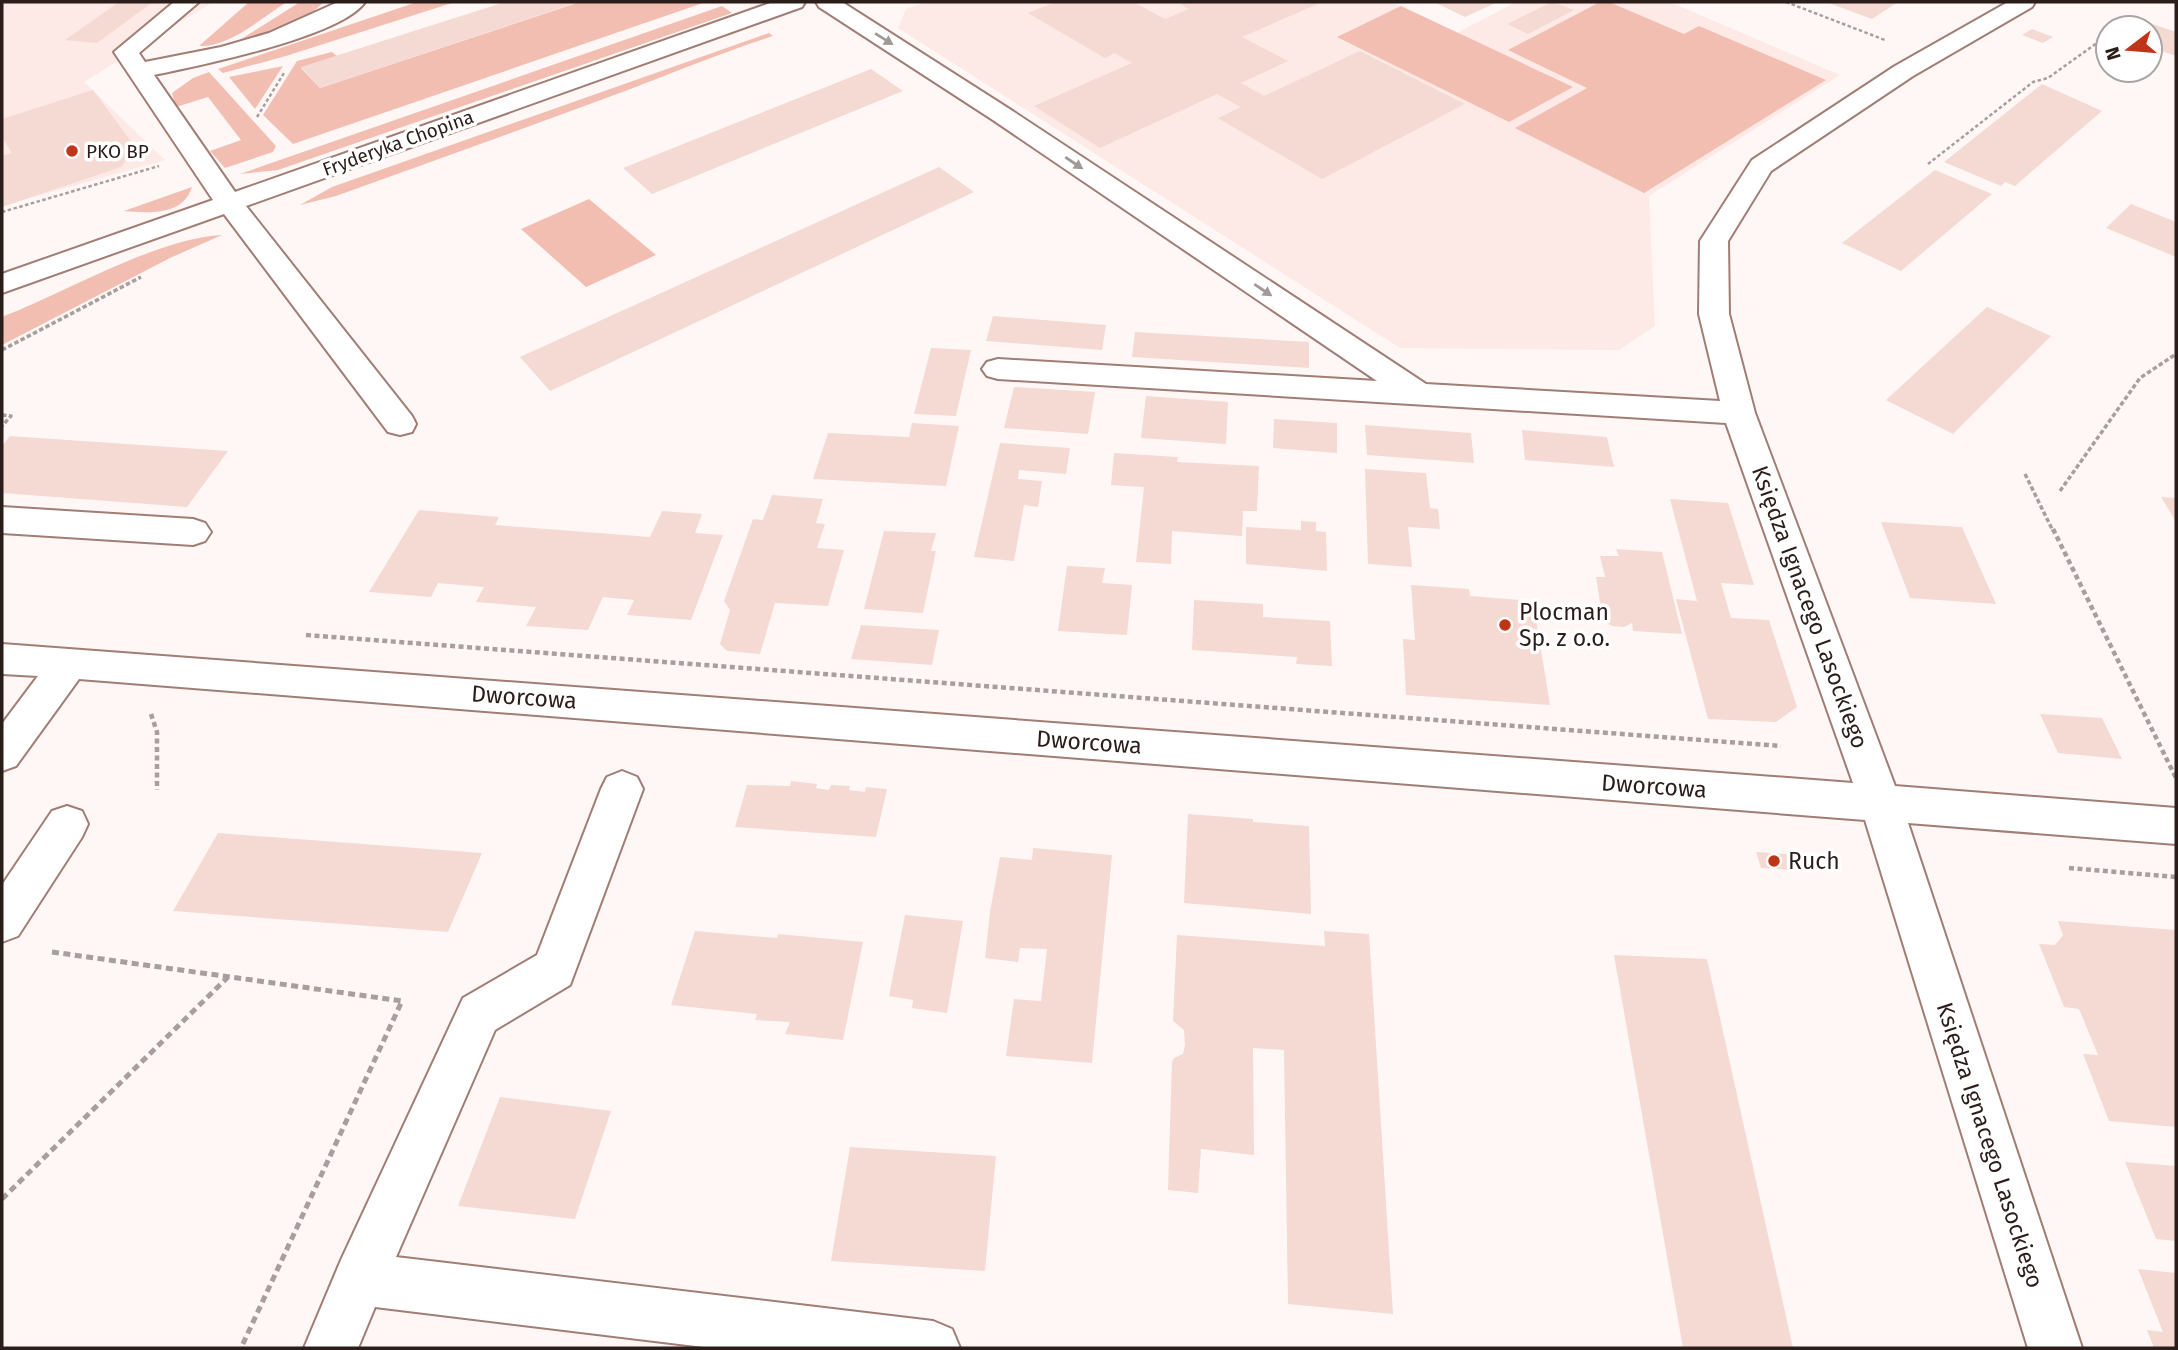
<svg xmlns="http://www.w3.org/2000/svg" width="2178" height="1350" viewBox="0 0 2178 1350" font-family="'Fira Sans',sans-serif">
<rect width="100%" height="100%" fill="#fff7f5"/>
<path fill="#fde9e5" d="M2,2H213L84,82L165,160L2,206Z
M927,2H1391L1457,33L1516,2H1670L1840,75L1649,196L1655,326L1619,350L1400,348L898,28L906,9Z"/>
<path fill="#f3beb2" d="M249,2H287C261,18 230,47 199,46Z
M300,2H324C296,29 263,37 227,48Z
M417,2H455L286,56L223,73L218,69Z
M580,2H706L293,144L263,115L297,61L332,52L337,56L301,68L320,88Z
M1600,2H1609L1684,34L1699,26L1826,80L1644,193L1515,128L1587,88L1508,50Z
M722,6L732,13L278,170L240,174Z
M1401,6L1573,87L1509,122L1337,37Z
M769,33L773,36C724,52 677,71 628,90C531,126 433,161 336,196L300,205L332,187Z
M283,66L255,109L229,77Z
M209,72L276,146L273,152L225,168L210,151L241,140L208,97L176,107L172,93L193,78Z
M192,187C183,216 149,213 124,211Z
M589,199L656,255L586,287L521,229Z
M222,235L170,258L2,345V317C66,292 155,239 222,235Z"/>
<path fill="#f5d9d3" d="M119,2H153L97,43L65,40Z
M505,2H579L320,88L301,67Z
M1056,2H1133L1165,19L1189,9L1180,4L1185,2H1322L1242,37L1288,61L1241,83L1264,96L1360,51L1465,104L1322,179L1218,118L1241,107L1217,94L1100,148L1034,106L1132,63L1115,53L1105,58L1028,13Z
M1434,2H1498L1465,17Z
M1552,2L1574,10L1528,34L1507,24Z
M1826,2H1898L1872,19Z
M2147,22L2176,32V56L2150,47V28H2140Z
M2032,29L2053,37L2043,43L2022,35Z
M871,69L903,91L652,194L623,168Z
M2042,84L2102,111L2015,186L2005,182L2001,186L1944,162Z
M93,90L136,148L121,167L2,207V156L12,153L2,137V119Z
M939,167L974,192L550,391L520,357Z
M1935,170L1992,194L1901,271L1842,243Z
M2131,204L2176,222V257L2106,228Z
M1987,307L2051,336L1953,434L1886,400Z
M993,316L1106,325L1102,350L986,341Z
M1135,332L1309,342V368L1132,357Z
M931,348L971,350L956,416L914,414Z
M1014,387L1095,392L1088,434L1004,428Z
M1146,396L1228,402L1226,444L1141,438Z
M1274,419L1337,423V453L1273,448Z
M912,423L959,426L946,486L813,479L828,433L909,437Z
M1365,425L1471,433L1474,463L1367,455Z
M1522,430L1607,437L1614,467L1525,460Z
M10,436L228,451L187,507L2,493V446Z
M1000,443L1070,448L1066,474L1019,470L1018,479L1042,481L1038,507L1024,505L1014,561L974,557Z
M1114,453L1178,457L1177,462L1259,466L1257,511H1243L1242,536L1172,531L1171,564L1136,562L1144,487L1111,485Z
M1365,469L1426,473L1430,508L1438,509L1440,529L1408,527L1412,567L1368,564Z
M772,495L823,499L816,523L825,524L817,548L844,550L828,606L775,603L760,654L727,651L720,644L730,610L724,601L753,519L763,520Z
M2161,497L2176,498V522Z
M1670,499L1728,503L1754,585L1721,583L1731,618L1769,620L1797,707L1776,722L1708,719L1676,599L1697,601Z
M419,510L499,517L495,525L650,537L662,511L702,514L695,533L723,535L691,620L627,615L634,600L603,597L588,630L526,626L536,607L476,602L484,587L438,583L431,597L369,592Z
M1301,521L1316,522V531L1326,532L1327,571L1246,564V527L1301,530Z
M1881,522L1962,527L1996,604L1910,598Z
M884,531L936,533L931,551H936L923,613L864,609Z
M1616,549L1662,552L1682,634L1633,631L1632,623L1624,627L1612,626L1603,621L1596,577H1605L1600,556H1619Z
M1067,566L1105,568L1102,583L1132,585L1127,635L1058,631Z
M1411,585L1469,589L1470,596L1533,601L1550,705L1406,695L1403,639L1415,640Z
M1194,600L1263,604V617L1330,621L1332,666L1296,664L1297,657L1192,650Z
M861,625L939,630L932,665L851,659Z
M2040,714L2102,718L2122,759L2058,753Z
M791,781L817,784L816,788L829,790L831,785L850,786L849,790L865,792L866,787L887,789L876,837L735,827L747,785L790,786Z
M1188,814L1253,819V822L1309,826L1311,914L1184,903Z
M218,833L482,853L448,932L173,911Z
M1033,848L1112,855L1092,1063L1006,1056L1014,999L1041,1001L1047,949L1020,948L1018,962L985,958L990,912L1000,857L1032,860Z
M1756,852L1788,854L1793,870L1761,868Z
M905,915L963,921L947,1013L912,1008L913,1000L889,996Z
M2058,921L2176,930V1127L2109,1121L2083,1054L2098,1055L2079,1009L2064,1007L2039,944L2055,945L2063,935Z
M695,931L777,938L778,934L863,942L843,1040L785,1034L790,1022L755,1020L757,1014L671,1005Z
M1324,931L1369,934L1393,1314L1288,1304L1284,1050L1253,1048L1254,1155L1201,1149L1198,1193L1168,1190L1172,1062L1174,1058L1183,1054L1185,1045L1184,1030L1173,1021L1177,935L1325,946Z
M1614,955L1707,959L1793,1348H1683Z
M500,1097L611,1111L575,1219L458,1206Z
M850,1147L996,1156L985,1271L831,1261Z
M2125,1162L2176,1166V1241L2156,1239Z
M2138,1269L2176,1273V1348H2154L2147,1330L2163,1332Z"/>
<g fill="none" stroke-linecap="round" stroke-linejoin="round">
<g stroke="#a07d75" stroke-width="4">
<path id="minor" d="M174,2H199L139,53L145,62L221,47L269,33L338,2H365C341,37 198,66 154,75L235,192L773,2H805L802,7L246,206L412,416L416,424L412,432L400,435L388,432L224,214L2,293V274L213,200L114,52Z
M816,2H842L1011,110L1426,384L1720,401L1699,314L1700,241L1752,160L1895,66L2008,2H2035L2032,7L1913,76L1771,171L1728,241L1729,314L1755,413L1895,786L2176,808V844L1908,823L2082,1348H2028L1865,820L79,679L16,766L2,771V724L38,676L2,674V644L1853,783L1726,423L998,379L987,376L982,369L987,362L998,359L1377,381L993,120L819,7Z
M2,507L193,519L205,523L211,532L205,541L193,545L2,533Z
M622,771L637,777L643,789L570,985L495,1030L396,1257L933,1321L952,1329L960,1348H712L375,1307L358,1348H304L341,1260L463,998L537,955L601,789L607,777Z
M67,806L82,811L88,824L82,837L18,936L2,942V885L52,811Z"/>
</g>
<path stroke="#a99e9c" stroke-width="2.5" stroke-dasharray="3.5 2.5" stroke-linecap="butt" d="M1786,2L1885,40
M257,117L284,73
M1928,164L2033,82L2048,78L2104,38
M2,212L159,166"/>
<path stroke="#a99e9c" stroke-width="3.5" stroke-dasharray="4.5 2.5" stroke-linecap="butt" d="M2,350L141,277
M2,415L11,416L2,426
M2025,474L2053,531
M2060,491L2140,378L2176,354"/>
<path stroke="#a99e9c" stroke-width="4.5" stroke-dasharray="5 3.5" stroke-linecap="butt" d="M2053,529L2176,778
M306,635L1781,746
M151,714L157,732V790
M2069,868L2176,877"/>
<path stroke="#a99e9c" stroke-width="5" stroke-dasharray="7 4.5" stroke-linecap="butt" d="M52,952L402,1001L241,1348
M2,1199L228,977"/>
<use href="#minor" fill="#fff" fill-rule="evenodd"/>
</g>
<defs><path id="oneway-solid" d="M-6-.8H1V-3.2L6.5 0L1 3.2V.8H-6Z" transform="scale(1.75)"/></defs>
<g fill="#a09998">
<use href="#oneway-solid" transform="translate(884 39) rotate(32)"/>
<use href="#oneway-solid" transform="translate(1074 163) rotate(34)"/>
<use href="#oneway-solid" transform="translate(1263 290) rotate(34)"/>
</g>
<g fill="#bf3518" stroke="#fff" stroke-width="2.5">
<circle cx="72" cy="151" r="7"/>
<circle cx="1505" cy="625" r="7"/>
<circle cx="1774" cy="861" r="7"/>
</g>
<g text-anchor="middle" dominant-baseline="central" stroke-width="7" stroke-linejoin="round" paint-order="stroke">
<g font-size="19" fill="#2b1d1a" stroke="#fff">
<text transform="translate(398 143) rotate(-20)">Fryderyka Chopina</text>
</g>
<g font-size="19" fill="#2b1d1a" stroke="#fff" text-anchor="start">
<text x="86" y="151">PKO BP</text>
</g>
<g font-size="23" fill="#2b1d1a" stroke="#fff">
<text transform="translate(1810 607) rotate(70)">Księdza Ignacego Lasockiego</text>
<text transform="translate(524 697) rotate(4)">Dworcowa</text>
<text transform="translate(1089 742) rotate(4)">Dworcowa</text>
<text transform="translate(1654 786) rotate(4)">Dworcowa</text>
<text transform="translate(1990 1145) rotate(72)">Księdza Ignacego Lasockiego</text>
</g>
<g font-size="23" fill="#2b1d1a" stroke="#fff" text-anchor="start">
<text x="1519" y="612">Plocman<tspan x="1519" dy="26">Sp. z o.o.</tspan></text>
<text x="1788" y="861">Ruch</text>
</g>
</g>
<rect width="2178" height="1350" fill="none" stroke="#2b1d1a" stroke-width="7"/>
<g transform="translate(2129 49) rotate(254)"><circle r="33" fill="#ffffff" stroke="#aaa5a3" stroke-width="2"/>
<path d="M0-5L12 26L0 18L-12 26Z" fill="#bf3518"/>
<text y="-10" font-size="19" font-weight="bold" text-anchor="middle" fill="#2b1d1a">N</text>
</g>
</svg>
